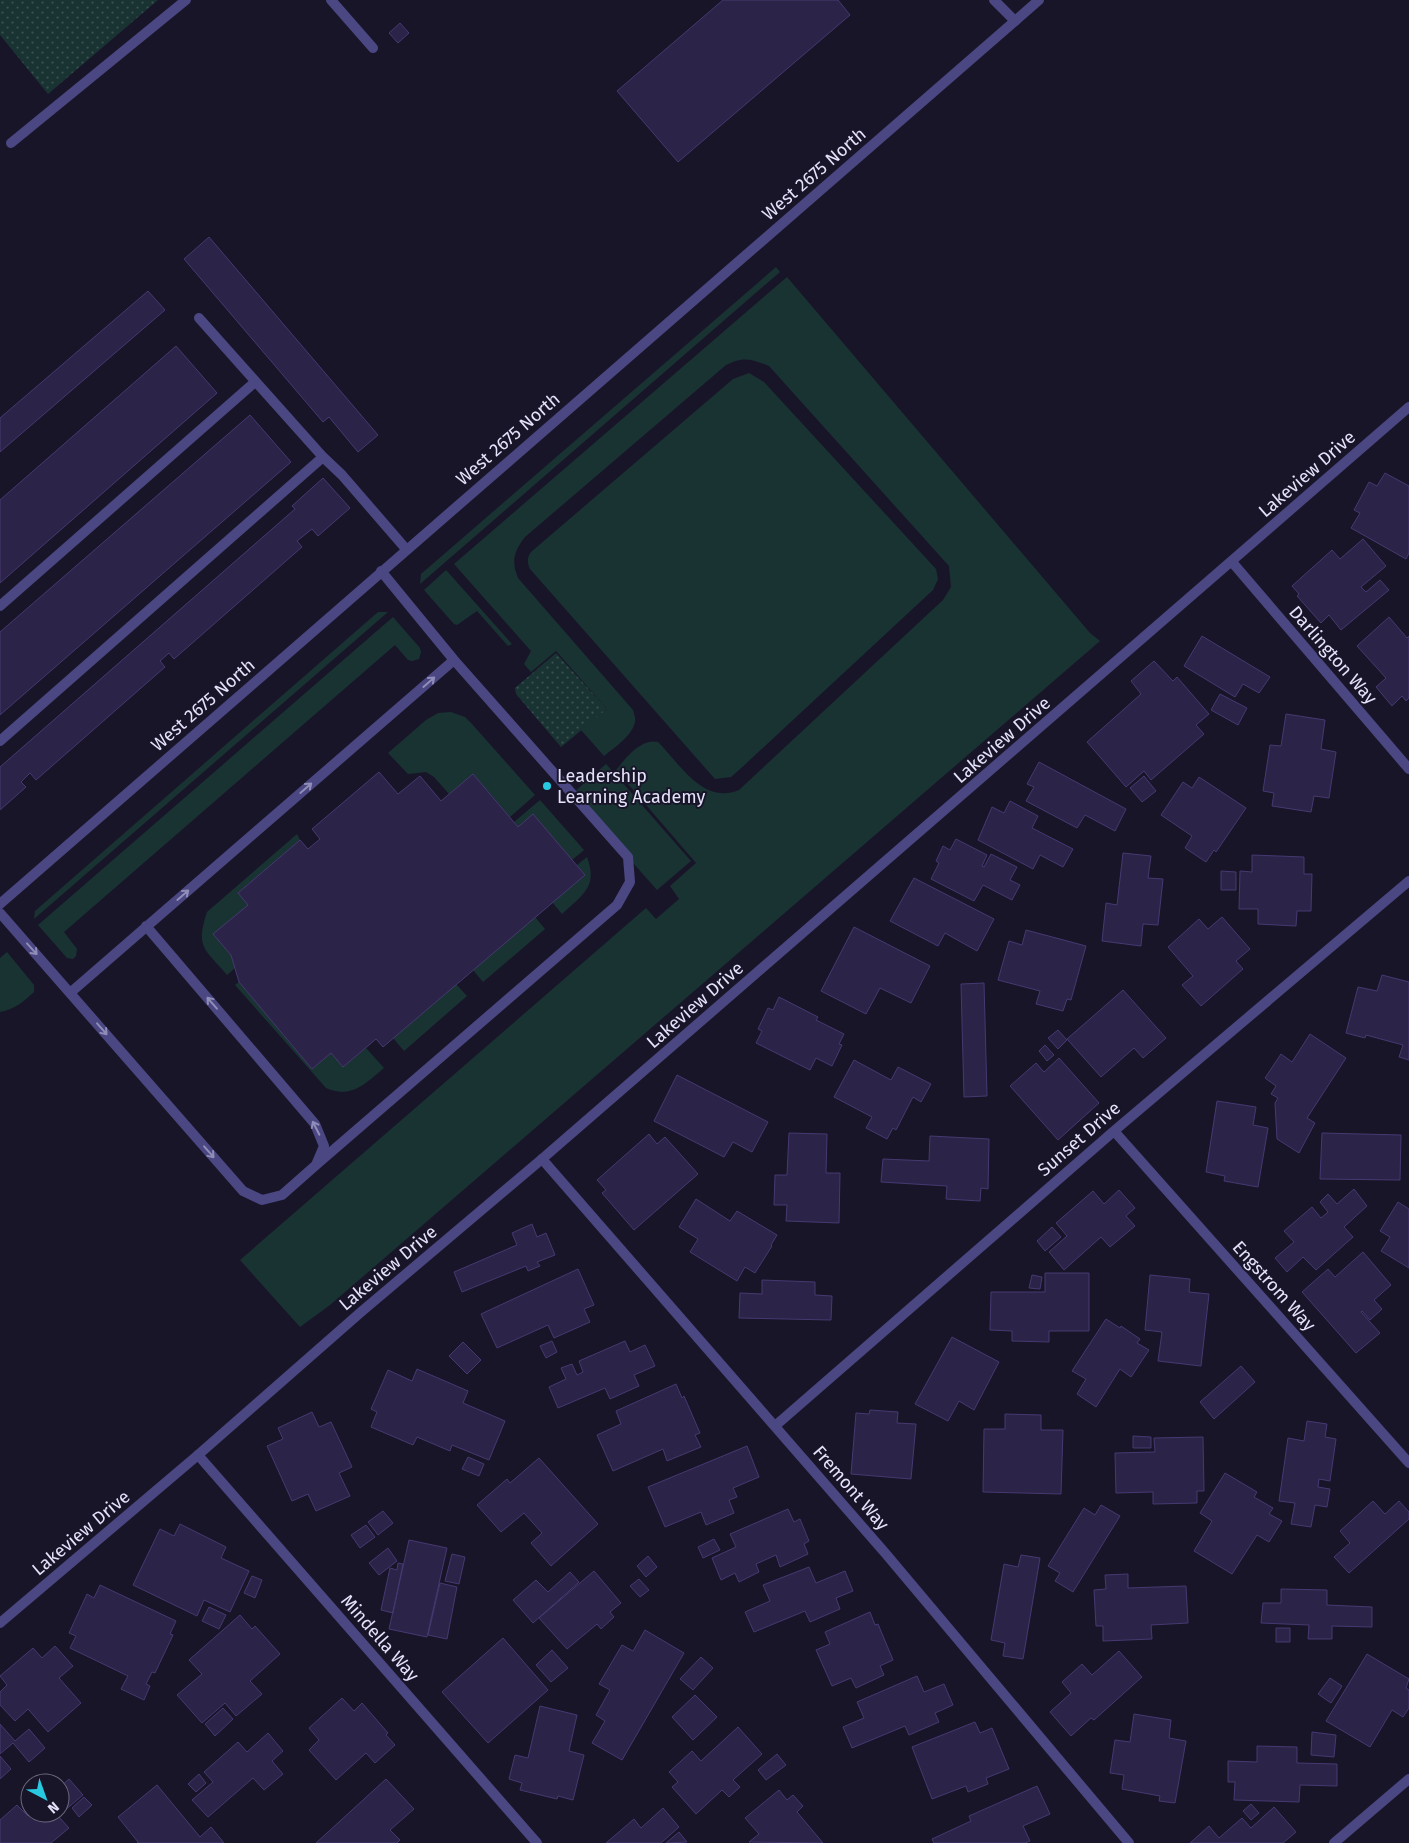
<svg xmlns="http://www.w3.org/2000/svg" width="1409" height="1843" viewBox="0 0 1409 1843" font-family="'Fira Sans',sans-serif">
<defs>
<pattern id="park-dots" width="8" height="8" patternUnits="userSpaceOnUse" patternTransform="scale(1.25)"><rect width="8" height="8" fill="#193333"/><path d="M2 2h.1M6 6h.1" fill="none" stroke="#3a5051" stroke-width="1.8" stroke-linecap="round"/></pattern>
</defs>
<rect width="100%" height="100%" fill="#191529"/>
<path fill="#193333" d="M776,267L780,272L420,584L421,574Z
M787,277L1090,633L1100,641L330,1305L300,1327L240,1260L646,908L656,919L679,899L670,886L696,863L616,770C626,758 641,738 658,742C680,764 703,805 739,790L943,600L951,587L949,566L769,366C751,359 744,356 726,365L525,537C514,551 511,561 518,578L633,710C634,714 636,719 635,722C632,736 614,748 604,756L581,730L607,709L556,651L531,672L524,664L531,651L454,564Z
M749,373L764,382L936,569L938,579L933,590L738,771L731,777L715,779L530,569C527,562 527,558 531,552L733,379Z
M446,570L512,644L508,646L477,611L457,625L454,624L424,590Z
M378,612H388L34,919L35,911Z
M393,617L420,648L421,652L419,659L412,661L408,660L395,645L64,932L77,949L76,956L73,959L67,958L38,925Z
M451,712L465,717L472,724L535,795L510,817L473,774L449,794L434,777L426,772L408,774L388,753L426,720L438,713Z
M606,764L691,861L657,890L572,794Z
M540,800L584,850L572,860L533,814L518,827L514,822Z
M297,834L300,840L238,893L248,905L214,935L231,955L235,968L227,975C205,949 195,948 207,912Z
M587,857C598,887 583,894 562,914L552,902L585,875L577,865Z
M535,917L545,929L483,982L473,970Z
M7,952L34,985V992C23,1002 15,1009 0,1012V958Z
M239,982L312,1069L331,1053L343,1067L366,1048L384,1068C365,1084 351,1099 326,1088L235,985Z
M456,984L467,996L404,1051L393,1038Z"/>
<path fill="url(#park-dots)" d="M0,0H158L48,94L0,35Z
M556,653L607,709L561,747L516,694L515,688Z"/>
<path fill="#2c2448" stroke="#463971" d="M723,0H838L850,15L678,162L617,91Z
M400,23L409,33L398,43L389,33Z
M209,237L378,435L358,452L329,417L323,422L184,259Z
M148,291L165,310L0,452V418Z
M176,346L217,393L0,583V500Z
M250,415L291,462L0,715V632Z
M1385,473L1409,486V553L1406,559L1351,528L1360,513L1354,510L1369,482L1377,486Z
M323,478L350,508L318,536L312,529L297,541L302,547L174,659L169,653L160,661L165,667L36,780L30,773L21,782L26,787L0,810V767L295,509L292,506Z
M1363,539L1386,566L1361,587L1366,592L1380,580L1389,590L1341,630L1329,615L1321,623L1297,596L1299,594L1292,586L1332,550L1340,559Z
M1389,617L1407,638L1409,636V698L1406,701L1402,696L1392,706L1376,687L1386,678L1357,646Z
M1202,636L1270,677L1259,693L1243,684L1235,697L1184,666Z
M1154,661L1173,681L1177,677L1209,714L1196,725L1204,734L1151,780L1144,771L1126,787L1087,742L1141,694L1131,681Z
M1220,694L1247,708L1238,725L1211,710Z
M1286,714L1325,720L1321,749L1336,752L1329,798L1314,796L1311,812L1272,806L1274,793L1263,791L1270,745L1281,746Z
M1039,762L1126,809L1115,831L1085,815L1077,828L1026,801L1034,787L1027,784Z
M379,772L398,794L420,776L441,801L473,774L518,827L533,814L585,875L383,1047L376,1039L343,1067L331,1053L312,1069L239,982L231,955L213,934L248,905L238,893L300,840L308,849L320,839L312,829Z
M1144,776L1156,791L1142,802L1130,788Z
M1199,777L1246,808L1216,852L1214,850L1206,862L1185,848L1192,836L1161,815L1183,782L1192,788Z
M1010,801L1038,816L1032,828L1073,849L1063,867L1040,855L1033,869L978,840L992,807L1004,813Z
M956,839L987,855L982,866L984,867L991,854L1017,867L1010,880L1020,885L1012,900L983,885L974,901L931,879L939,863L936,861L943,846L950,850Z
M1123,853L1151,856L1148,878L1163,879L1158,925L1143,924L1141,946L1102,941L1106,903L1117,905Z
M1252,855L1304,857V874H1312L1311,911H1297L1296,926L1258,924V909H1239L1240,871L1252,872Z
M1221,871L1236,872V890H1221Z
M914,878L994,919L977,951L945,933L938,946L890,921Z
M1222,917L1250,949L1236,961L1243,969L1201,1006L1182,985L1193,976L1168,947L1199,919L1208,929Z
M854,927L930,966L911,1003L880,988L866,1014L821,991Z
M1026,930L1086,946L1071,1000L1067,999L1063,1011L1036,1004L1040,991L998,980L1009,941L1022,945Z
M1382,975L1409,982V1060L1399,1057L1403,1045L1366,1035L1365,1038L1346,1033L1358,987L1377,991Z
M984,983L987,1096L964,1097L961,984Z
M1123,990L1166,1038L1143,1058L1134,1048L1101,1077L1067,1039Z
M779,997L818,1017L816,1020L844,1034L839,1044L842,1045L832,1066L816,1058L810,1070L756,1043L762,1031L758,1029L768,1008L773,1010Z
M1058,1030L1067,1040L1058,1049L1048,1038Z
M1310,1034L1346,1058L1307,1118L1315,1123L1299,1153L1277,1139L1275,1103L1278,1098L1271,1094L1276,1086L1265,1078L1281,1054L1292,1062Z
M1045,1045L1054,1055L1047,1061L1039,1051Z
M1059,1058L1099,1103L1058,1140L1010,1086L1036,1063L1044,1072Z
M854,1060L891,1080L898,1067L931,1084L921,1102L913,1097L896,1130L893,1128L887,1139L866,1128L872,1117L834,1097Z
M677,1075L768,1122L752,1152L733,1142L724,1157L654,1121Z
M1217,1101L1256,1107L1253,1125L1268,1128L1258,1187L1224,1181L1225,1176L1206,1172Z
M789,1133L827,1134L826,1173H840L839,1223L786,1221L787,1205H774L775,1175H787Z
M1322,1133L1401,1135L1400,1180L1320,1179Z
M649,1134L657,1144L665,1137L698,1174L634,1230L602,1193L606,1190L597,1180Z
M930,1136L989,1139L988,1189L981,1188L980,1201L946,1199L947,1186L881,1182L883,1159L929,1161Z
M1354,1189L1367,1206L1344,1227L1353,1237L1316,1270L1303,1257L1287,1272L1275,1258L1294,1242L1284,1231L1312,1207L1321,1218L1328,1212L1320,1202L1328,1194L1337,1204Z
M1119,1190L1135,1208L1126,1216L1135,1226L1110,1247L1101,1237L1064,1270L1049,1252L1067,1236L1056,1223L1093,1191L1104,1204Z
M696,1199L730,1221L737,1211L777,1235L771,1245L772,1246L755,1273L745,1267L737,1281L690,1252L698,1239L679,1227Z
M1398,1202L1409,1209V1268L1381,1251L1390,1237L1380,1231Z
M532,1224L537,1237L546,1233L555,1255L537,1262L540,1266L528,1271L526,1266L462,1292L454,1272L517,1245L512,1233Z
M1052,1227L1061,1237L1045,1251L1037,1241Z
M1363,1252L1391,1285L1374,1300L1382,1309L1370,1320L1362,1311L1361,1312L1380,1333L1356,1353L1302,1292L1328,1269L1335,1277Z
M578,1269L594,1305L584,1309L590,1322L554,1338L548,1325L497,1348L481,1314Z
M1045,1273H1089V1331H1049V1342L1012,1341V1331L990,1330L991,1292H1045Z
M1032,1275L1042,1277L1040,1289L1029,1288Z
M1150,1275L1190,1279L1189,1292L1209,1294L1201,1366L1158,1361L1162,1332L1145,1330Z
M762,1280L815,1282V1295L832,1296L831,1320L739,1318L740,1293L762,1294Z
M1106,1319L1120,1328L1121,1326L1140,1339L1137,1343L1149,1350L1131,1377L1120,1369L1096,1407L1077,1394L1086,1379L1072,1371Z
M952,1337L999,1362L974,1410L959,1401L948,1421L915,1404Z
M552,1341L557,1352L546,1358L540,1346Z
M625,1341L630,1352L645,1345L655,1366L634,1375L639,1386L610,1399L605,1388L558,1408L549,1387L566,1379L561,1368L572,1364L577,1375L583,1372L579,1361Z
M463,1342L481,1360L467,1374L449,1356Z
M1241,1366L1255,1382L1214,1419L1200,1402Z
M417,1369L468,1391L463,1403L505,1421L489,1460L452,1445L450,1451L417,1437L413,1445L371,1427L377,1412L371,1409L388,1370L412,1381Z
M676,1384L682,1398L684,1396L700,1433L695,1435L701,1447L667,1461L663,1449L613,1471L597,1435L621,1424L616,1411Z
M870,1410L898,1412L897,1423L916,1424L911,1479L851,1474L856,1413L869,1414Z
M312,1412L319,1427L331,1422L352,1467L339,1473L350,1496L316,1511L308,1494L292,1501L267,1446L283,1439L278,1428Z
M1005,1414L1041,1415V1430H1063L1061,1494L983,1492L984,1429H1005Z
M1307,1421L1327,1424L1325,1437L1336,1439L1330,1481L1319,1479L1318,1487L1330,1489L1327,1507L1315,1505L1311,1527L1291,1524L1295,1503L1279,1501L1288,1438L1304,1441Z
M1133,1436L1151,1437V1448H1133Z
M1203,1437L1204,1491H1197V1503L1153,1504V1492L1116,1493L1115,1453L1155,1452L1154,1438Z
M747,1446L759,1477L733,1488L737,1497L729,1500L734,1513L706,1525L701,1512L665,1527L648,1487Z
M468,1457L484,1464L479,1476L462,1469Z
M539,1458L598,1524L551,1566L531,1543L542,1533L524,1513L501,1532L477,1505L507,1479L510,1483Z
M1225,1473L1257,1492L1254,1497L1273,1508L1269,1514L1282,1521L1269,1542L1257,1535L1232,1574L1194,1551L1212,1521L1200,1513Z
M1373,1501L1385,1514L1399,1501L1409,1512V1519L1349,1573L1334,1557L1350,1543L1340,1531Z
M1101,1505L1120,1516L1073,1592L1055,1581L1060,1573L1048,1566L1084,1508L1095,1515Z
M788,1509L794,1522L800,1519L809,1541L804,1544L808,1554L780,1567L776,1555L756,1564L759,1572L739,1582L735,1573L721,1580L712,1558L736,1547L730,1534Z
M383,1511L393,1523L378,1535L368,1522Z
M180,1524L226,1547L221,1558L249,1571L230,1612L204,1600L197,1616L133,1585L160,1529L174,1536Z
M366,1525L375,1537L360,1548L351,1535Z
M714,1539L720,1550L703,1558L698,1547Z
M409,1540L447,1548L427,1637L389,1629Z
M388,1548L397,1561L379,1575L369,1563Z
M452,1554L465,1557L459,1584L445,1581Z
M1021,1555L1040,1558L1023,1659L1003,1656L1005,1643L991,1640L1004,1564L1018,1567Z
M648,1556L657,1567L646,1577L637,1566Z
M398,1563L403,1564L393,1613L381,1610L390,1568L397,1570Z
M809,1567L816,1583L845,1571L853,1591L836,1598L840,1609L810,1622L805,1611L754,1632L745,1612L770,1601L763,1585Z
M594,1571L621,1603L610,1612L614,1617L601,1629L597,1624L567,1649L539,1618Z
M570,1572L579,1582L533,1623L513,1600L536,1580L548,1592Z
M1128,1574V1588L1186,1586L1188,1623L1151,1625L1152,1639L1103,1641V1626H1096L1094,1590L1106,1589L1105,1575Z
M252,1576L262,1580L255,1598L244,1593Z
M639,1579L649,1590L640,1597L630,1586Z
M440,1583L457,1587L447,1639L428,1635Z
M100,1585L176,1621L170,1634L173,1635L155,1673L152,1672L146,1684L150,1686L144,1700L121,1689L128,1676L70,1648L76,1636L69,1633L87,1594L94,1598Z
M1281,1589L1327,1590V1605L1372,1607V1627L1332,1626V1639H1308L1309,1625L1261,1623L1263,1603H1281Z
M209,1607L226,1615L219,1629L202,1621Z
M870,1612L875,1625L878,1624L893,1660L880,1666L884,1675L856,1688L851,1678L832,1686L816,1650L830,1644L825,1632Z
M240,1615L252,1629L255,1626L280,1654L250,1681L262,1694L236,1716L225,1703L202,1723L177,1695L202,1674L189,1660Z
M1276,1628H1290V1642H1276Z
M645,1630L684,1653L622,1760L592,1743L605,1721L596,1715L610,1690L599,1684L622,1645L633,1651Z
M503,1638L548,1690L488,1743L442,1692Z
M55,1646L73,1666L59,1678L81,1703L48,1732L28,1709L15,1721L0,1705V1692L7,1685L0,1676L33,1648L42,1658Z
M552,1650L568,1668L551,1682L536,1665Z
M1119,1651L1142,1677L1094,1720L1091,1718L1071,1736L1050,1712L1071,1693L1062,1682L1082,1664L1092,1675Z
M1367,1654L1409,1679L1406,1688L1409,1690V1708L1403,1717L1392,1710L1370,1747L1326,1721Z
M701,1657L713,1668L693,1690L680,1679Z
M917,1676L924,1692L944,1684L953,1705L935,1713L939,1722L909,1735L905,1726L852,1748L843,1727L864,1718L857,1702Z
M1330,1678L1342,1686L1331,1703L1318,1694Z
M695,1695L717,1717L693,1740L672,1717Z
M342,1698L354,1711L362,1703L388,1733L386,1735L395,1745L375,1763L366,1753L336,1780L309,1750L319,1740L309,1728Z
M540,1706L577,1715L569,1751L584,1755L573,1800L558,1796L557,1799L520,1790L522,1783L509,1779L515,1755L528,1758Z
M223,1708L233,1719L215,1736L205,1724Z
M1134,1714L1171,1720L1169,1738L1186,1741L1175,1803L1159,1801L1160,1796L1122,1789L1124,1775L1110,1773L1115,1740L1130,1742Z
M975,1722L980,1733L992,1728L1009,1769L986,1778L988,1784L968,1792L966,1786L932,1799L912,1747Z
M0,1724L15,1741L29,1729L45,1748L29,1762L13,1743L0,1754Z
M738,1727L762,1754L733,1780L740,1787L729,1797L722,1790L696,1814L672,1787L678,1782L669,1772L692,1751L701,1761Z
M1312,1732L1336,1735L1334,1757L1311,1755Z
M268,1733L283,1751L272,1761L283,1774L264,1790L253,1778L208,1817L192,1800L213,1782L204,1772L238,1742L247,1752Z
M1257,1746L1297,1747V1763L1337,1764V1786L1300,1785L1299,1802L1234,1800L1235,1782H1228V1761L1257,1762Z
M777,1754L786,1765L766,1780L758,1770Z
M0,1756L11,1769L0,1779Z
M199,1774L206,1783L196,1792L188,1784Z
M69,1779L83,1795L58,1816L69,1828L51,1843H0V1820L17,1805L28,1816L31,1813H60V1787Z
M386,1779L414,1809L390,1830L400,1840L397,1843H316Z
M157,1785L200,1837L211,1827L224,1843H137L138,1842L118,1817Z
M1037,1786L1050,1814L1023,1826L1030,1841L1025,1843H934L932,1839L971,1821L969,1816Z
M779,1790L787,1800L793,1795L803,1806L797,1812L823,1843L749,1842L759,1834L745,1818Z
M84,1797L92,1805L79,1817L72,1808Z
M1251,1804L1259,1813L1251,1820L1243,1811Z
M1274,1807L1296,1832L1283,1843H1190L1209,1826L1219,1838L1242,1818L1251,1828Z
M663,1808L679,1827L661,1843H606L634,1819L641,1828Z
M679,1832L687,1842L666,1843Z"/>
<g fill="none" stroke-linecap="round" stroke-linejoin="round">
<path stroke="#4b4782" stroke-width="10" d="M331,0L373,48
M994,0L1015,21
M11,143L186,0
M199,318L323,457L342,475L406,549
M0,606L255,382
M0,741L323,457
M0,913L243,1191L262,1200L282,1195L316,1165L324,1146L315,1124L146,926
M70,993L454,660
M1114,1131L1409,1463
M542,1159L886,1554L1129,1843
M316,1165L617,905L630,882L628,857L454,660L381,571
M775,1426L1114,1131L1409,881
M198,1455L537,1843"/>
<path stroke="#4b4782" stroke-width="10" d="M1232,562L1409,769
M0,904L1039,0
M0,1623L198,1455L361,1312L542,1159L1409,407
M1334,1843L1409,1779"/>
</g>
<defs><path id="oneway-shaft" d="M-6 0H5M1.5-3L5.5 0L1.5 3" fill="none" stroke-width="1.6" stroke-linecap="round" stroke-linejoin="round" transform="scale(1.25)"/></defs>
<g stroke="#908db8">
<use href="#oneway-shaft" transform="translate(429 682) rotate(-41)"/>
<use href="#oneway-shaft" transform="translate(306 788) rotate(-41)"/>
<use href="#oneway-shaft" transform="translate(183 895) rotate(-41)"/>
<use href="#oneway-shaft" transform="translate(32 949) rotate(48)"/>
<use href="#oneway-shaft" transform="translate(212 1003) rotate(-131)"/>
<use href="#oneway-shaft" transform="translate(102 1029) rotate(49)"/>
<use href="#oneway-shaft" transform="translate(316 1128) rotate(-117)"/>
<use href="#oneway-shaft" transform="translate(209 1152) rotate(49)"/>
</g>
<circle fill="#28c8e1" stroke="#191529" stroke-width="2" cx="547" cy="786" r="5"/>
<g text-anchor="middle" dominant-baseline="central" stroke-width="4" stroke-linejoin="round" paint-order="stroke">
<g font-size="18" fill="#e5e2fb" stroke="#191529">
<text transform="translate(814 174) rotate(-41)">West 2675 North</text>
<text transform="translate(508 439) rotate(-41)">West 2675 North</text>
<text transform="translate(1307 474) rotate(-41)">Lakeview Drive</text>
<text transform="translate(1333 655) rotate(49)">Darlington Way</text>
<text transform="translate(203 705) rotate(-41)">West 2675 North</text>
<text transform="translate(1002 740) rotate(-41)">Lakeview Drive</text>
<text transform="translate(695 1005) rotate(-41)">Lakeview Drive</text>
<text transform="translate(1079 1139) rotate(-41)">Sunset Drive</text>
<text transform="translate(388 1268) rotate(-40)">Lakeview Drive</text>
<text transform="translate(1274 1286) rotate(48)">Engstrom Way</text>
<text transform="translate(851 1488) rotate(49)">Fremont Way</text>
<text transform="translate(81 1533) rotate(-40)">Lakeview Drive</text>
<text transform="translate(380 1638) rotate(49)">Mindella Way</text>
</g>
<g font-size="18" fill="#e5e2fb" stroke="#191529" text-anchor="start">
<text x="557" y="776">Leadership<tspan x="557" dy="21">Learning Academy</tspan></text>
</g>
</g>
<g transform="translate(45 1798) rotate(139)"><circle r="24" fill="#191529" stroke="#6b677d"/>
<path d="M0-4L9 19L0 12L-9 19Z" fill="#28c8e1"/>
<text y="-8" font-size="14" font-weight="bold" text-anchor="middle" fill="#e5e2fb">N</text>
</g>
</svg>
